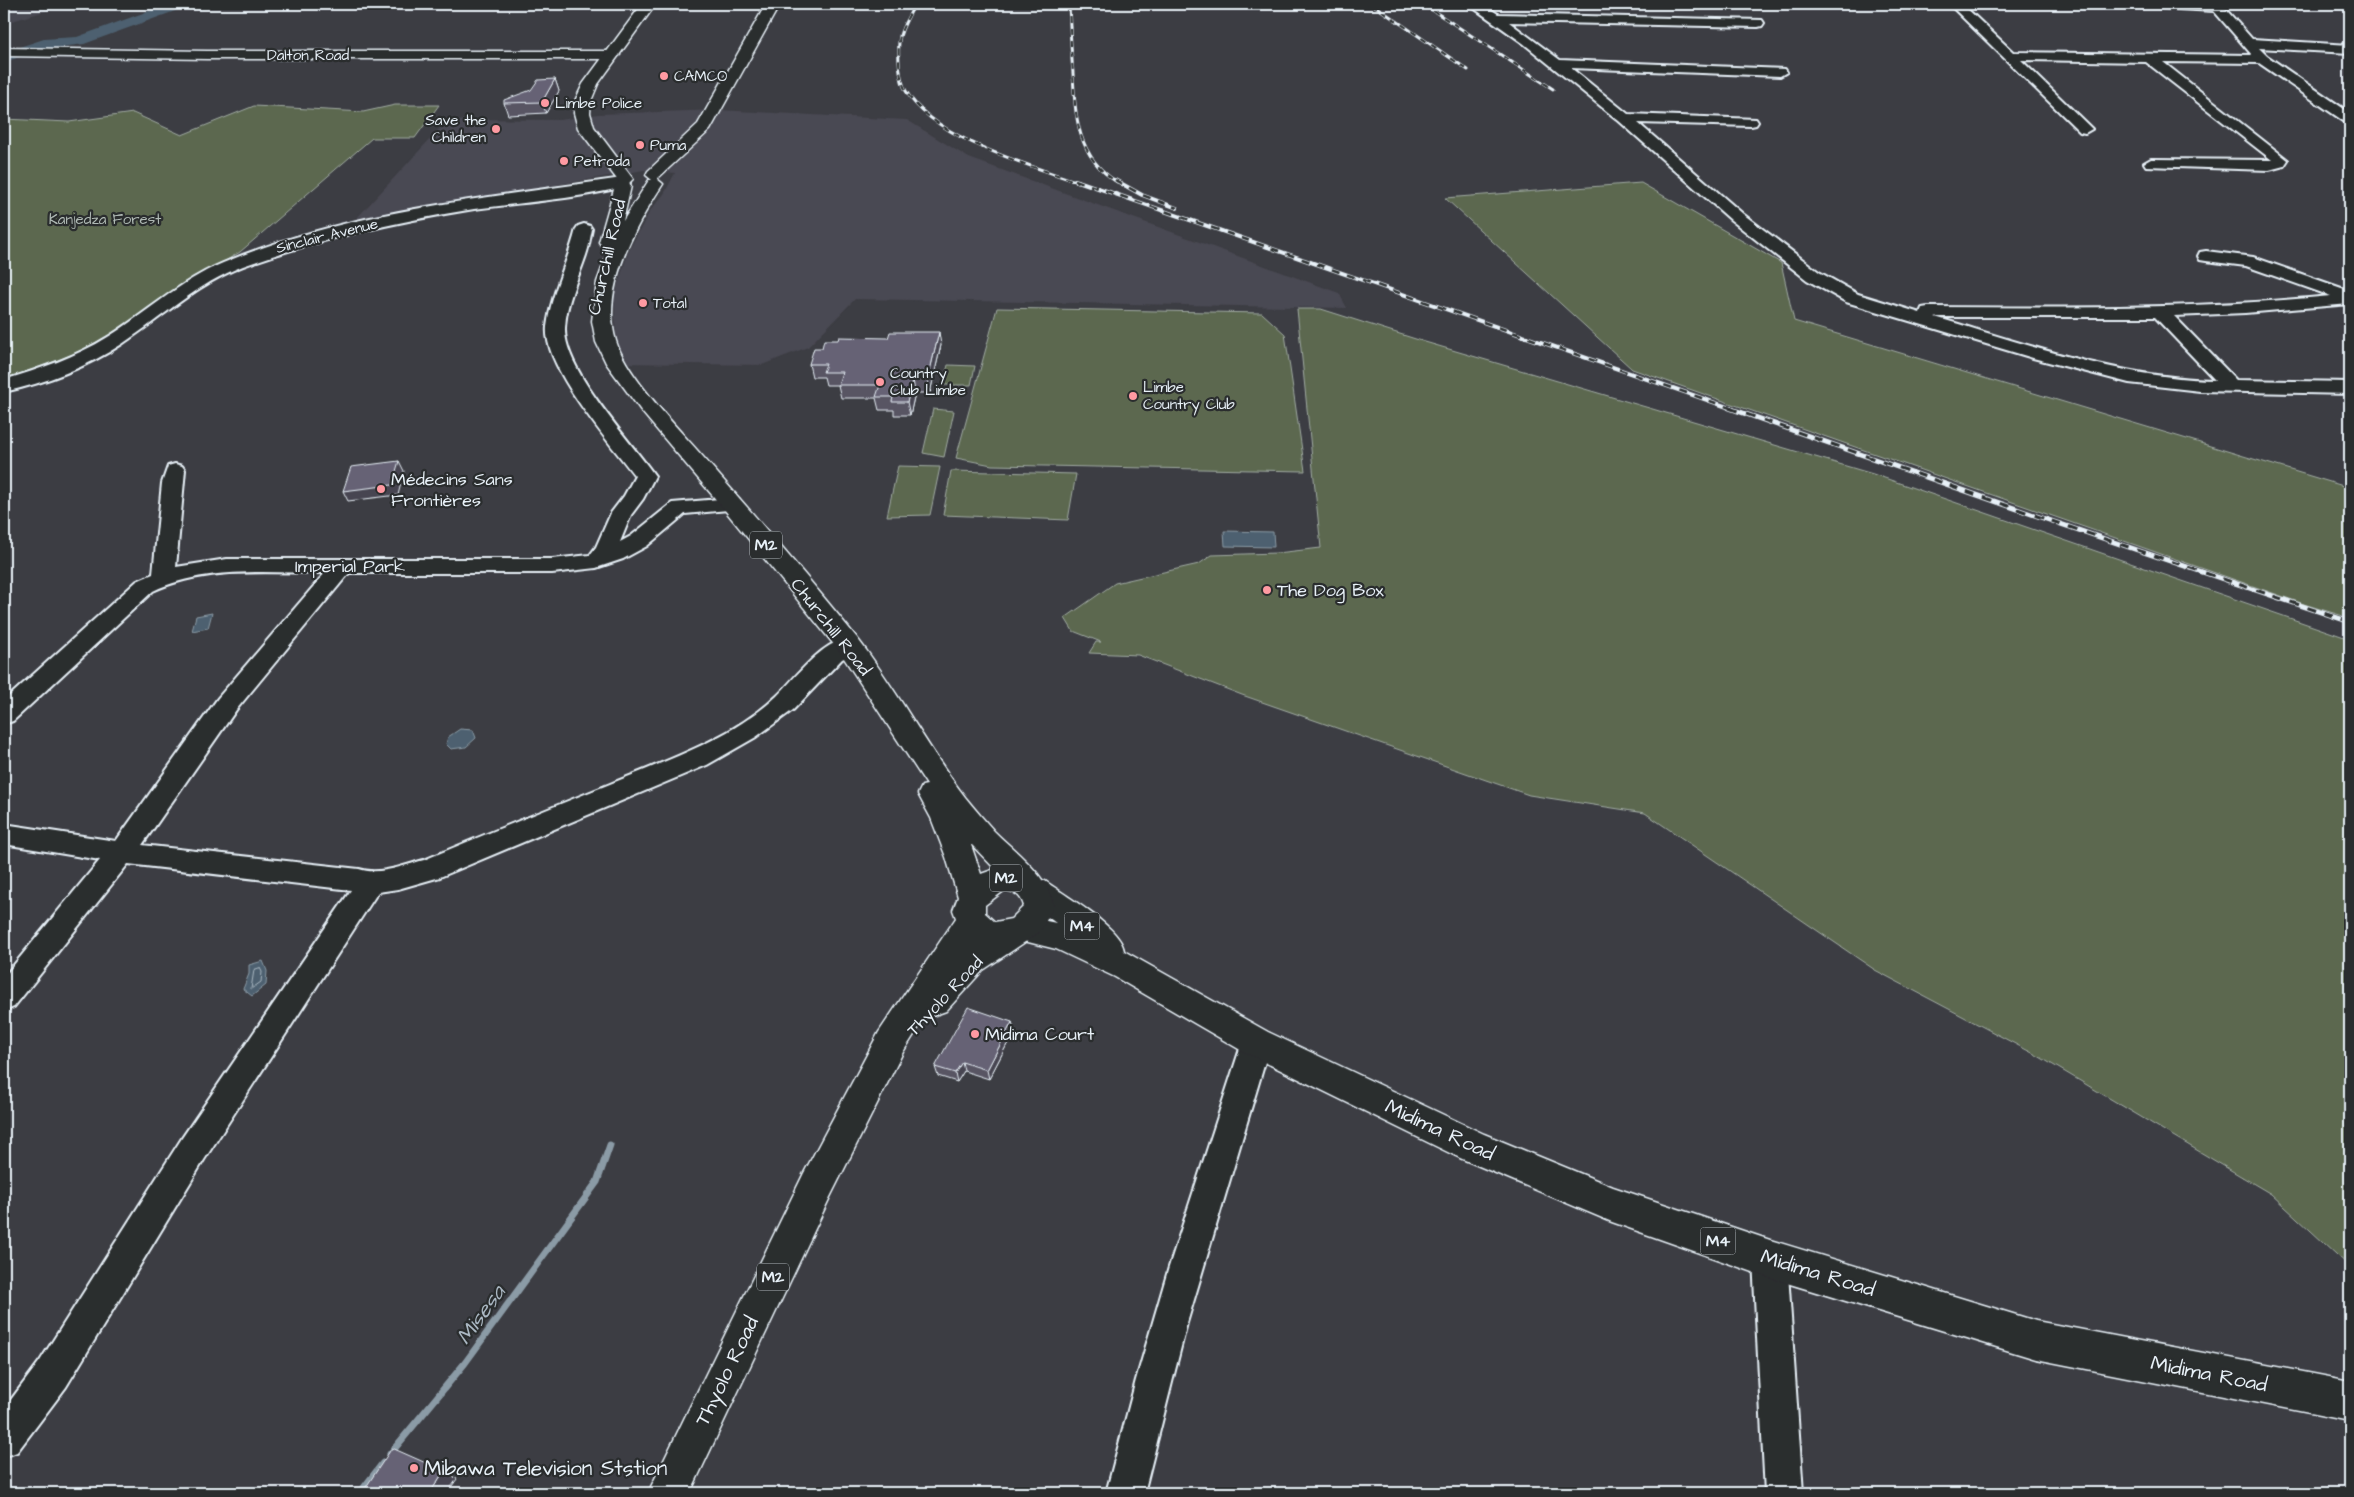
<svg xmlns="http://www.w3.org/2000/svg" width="2354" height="1497" viewBox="0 0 2354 1497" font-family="'Architects Daughter',sans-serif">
<rect width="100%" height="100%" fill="#3c3d43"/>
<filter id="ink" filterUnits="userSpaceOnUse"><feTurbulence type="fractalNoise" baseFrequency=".02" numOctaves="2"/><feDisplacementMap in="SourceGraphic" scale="10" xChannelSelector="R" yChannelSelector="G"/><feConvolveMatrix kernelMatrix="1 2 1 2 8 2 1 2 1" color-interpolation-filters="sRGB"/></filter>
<g filter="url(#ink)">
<path fill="#494852" d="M4,4H69L9,22L4,20Z
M718,110L907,120L969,158L1339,293L1347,308L855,299L808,347L762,365L617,363L614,296L629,250L650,211L664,194L675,173L644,170L355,220L443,125L467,119L560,120L598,114Z"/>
<path fill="#5b6850" stroke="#a2aca4" d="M395,105H439L415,138H372L240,252L181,288L131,323L79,352L4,380V119L69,122L133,113L182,135L254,106L363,112Z
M1641,183L1781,263L1794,321L2350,488V618L2307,605L1632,369L1445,198Z
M997,308L1262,313L1285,334L1305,471L992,465L956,458Z
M1297,309H1321L1425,342L1873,474L2350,639V1267L2271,1194L2038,1056L1875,970L1645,813L1529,795L1242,695L1138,655L1089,653L1096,642H1101L1073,631L1065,618L1115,583L1199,564L1212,555L1277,553L1321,548Z
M948,365L975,366L971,385H943Z
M933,409L954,411L944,457L923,453Z
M898,466L940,467L930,515L887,516Z
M951,471L1076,474L1068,520L943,515Z"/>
<path fill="#4d6170" stroke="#8b9ba6" d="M1224,531L1273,532L1274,547L1225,546Z
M212,613L208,628L192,631L196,616Z
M460,729L473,730L476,738L466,747L451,749L446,744L448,737Z
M263,961L267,971L266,985L252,996L243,989L249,974V965Z"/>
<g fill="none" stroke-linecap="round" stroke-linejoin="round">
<path stroke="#aab7c2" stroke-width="1" d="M260,968L262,972L261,982L251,989L254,970Z"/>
<path stroke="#8b9ba6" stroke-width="7" d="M390,1454L465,1363L597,1182L610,1145
M360,1493L383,1463"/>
<path fill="#4d6170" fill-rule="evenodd" d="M168,4H188L186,7L84,44L46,49L4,62V52L44,39L77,37Z"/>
<g stroke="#e8f1f8" stroke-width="4">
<path id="minor" d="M1468,4H1482L1498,14L1762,20L1764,23L1762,26L1758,27L1509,22L1560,60L1785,69L1787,72L1780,76L1571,68L1628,114L1756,119L1758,122L1756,125L1751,126L1638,123L1743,214L1819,272L1858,294L1920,313L1922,308L1928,307C2062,308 2197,309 2331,296L2246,266L2206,261L2200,260L2198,256L2200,252L2206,251L2253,257L2350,291V304L2245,313L2174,316L2236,380L2350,382V394L2200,391L2129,383L2033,358L1846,302L1807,280L1731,220L1619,121L1523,43ZM1935,317H2155L2215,380C2119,378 2026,344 1935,317Z
M1949,4H1962L2013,52L2252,55L2214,11L2160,8L2154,4H2221L2252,39L2350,45V53L2259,48L2267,56L2350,113V123L2345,122L2259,63L2163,62L2288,160L2284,166L2269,170L2146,166L2144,163L2151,159L2272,160L2146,62L2021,60L2092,129L2085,133L2080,132Z
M622,178L630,183L627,186C578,199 525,202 474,209C395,222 318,239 243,266C198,283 163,317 122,344C87,367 45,383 4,392V380C40,369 76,357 108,337C147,313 180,281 223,263C348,210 489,198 622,178Z
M584,224L590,226L592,229C590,238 589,247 586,255C578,279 566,302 565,328C563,370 631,441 655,476L643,499L631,515L620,542L631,536L672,503L732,498L739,499L742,504L739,509L685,514L647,546L623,559L596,568L552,573H349L236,710L142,845L359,869C379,876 405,865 424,860C486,834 548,809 610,784C666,761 733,738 777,696C796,678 828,632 857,640L861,646L857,652L842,659L793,710L756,737L707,765L440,877L398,889L378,892L204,1160L66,1387L17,1452L4,1457V1409L40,1361L182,1138L351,890L128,864L14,1007L4,1011V977L100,860L4,844V824L116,841L218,698L325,573C268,573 206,566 153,591L13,721L4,724V701L137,581L153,574L162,483L168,466L175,464L182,466L185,470L176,567L227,559H552L590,555L596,547L611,513L624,496L635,476C611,444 543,367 547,327C551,293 568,262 576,229L578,226Z
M1256,1029L1267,1033L1271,1042L1187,1323L1144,1493H1106L1136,1380L1169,1267L1245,1033Z
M1770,1242L1782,1247L1787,1259L1803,1493H1765L1753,1259L1758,1247Z"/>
</g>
<g stroke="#e8f1f8" stroke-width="3">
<path id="major" d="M4,48L207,51H613L620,55L613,59H207L4,56Z
M1034,878L1045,881C1064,895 1122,928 1124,951L1268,1032L1484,1134L1613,1187L1770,1240L2036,1321L2350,1381V1421L2036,1359L1770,1278L1612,1222L1460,1158L1244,1052L1115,977L1056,949L1012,938L1008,929L1012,920L1023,916L1056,923L1023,899L1019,890L1023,881Z"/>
</g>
<g stroke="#e8f1f8" stroke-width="3">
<path id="highway" d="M642,4H656L598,84L591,101L590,113L594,127L633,179L629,183L631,186L623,221L649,180H652L646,175L648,171L698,124L766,4H780L710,130L657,179L663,184C635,226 600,289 616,341C627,377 679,429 704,458C756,517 808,577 857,638C896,688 926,746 965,797C974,808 984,820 994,831C1016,853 1047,874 1054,906L1040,932L983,970L946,1011L935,1015L928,1013L903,1052L830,1197L690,1493H648L804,1173L879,1032L956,918L953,910L958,897L946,857L931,818L918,794L922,786L927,785L840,652L724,509L642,412L606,363L596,342L592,321L597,282L610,247L602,246L599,242L615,186L619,182L578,128L574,113L575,101L583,84ZM971,845H972L995,869L981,874ZM1005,890C1015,892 1021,895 1024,906L1011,919L995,922L985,913V905Z"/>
</g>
<use href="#minor" fill="#2a2d2e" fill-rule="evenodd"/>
<use href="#major" fill="#2a2d2e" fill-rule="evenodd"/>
<use href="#highway" fill="#2a2d2e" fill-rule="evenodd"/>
<g stroke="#e8f1f8" stroke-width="3">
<path id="rail-far2" d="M915,4C909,16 900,29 899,42C898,56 899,79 906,91C934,139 1029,165 1078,182
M1069,4C1070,27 1071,50 1073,73C1075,116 1077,157 1117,182
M1372,4L1468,70
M1423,4L1553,89"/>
</g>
<g stroke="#e8f1f8" stroke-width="4">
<path id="rail-far1" d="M1075,180L1733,409
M1115,180L1142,195L1177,208"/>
</g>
<g stroke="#e8f1f8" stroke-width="5">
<path id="rail" d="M1729,408L2037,516L2350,622"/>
</g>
<use href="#rail-far2" stroke="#2a2d2e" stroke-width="2" stroke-dasharray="6" stroke-linecap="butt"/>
<use href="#rail-far1" stroke="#2a2d2e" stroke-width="2.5" stroke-dasharray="8" stroke-linecap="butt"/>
<use href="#rail" stroke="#2a2d2e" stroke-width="3" stroke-dasharray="9" stroke-linecap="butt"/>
</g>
<path fill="#585464" stroke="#e8f1f8" d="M555,79L559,91L546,113L508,115L504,103Z
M941,345L930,393H915L910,415H894V410H879L876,398H841L838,385H826L824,377H812L809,364Z
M1012,1022L1014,1031L989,1079L964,1071L957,1082L938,1076L935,1067Z"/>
<path fill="#474551" stroke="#e8f1f8" d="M555,79L559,91L546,113L542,102Z
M939,332L941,345L930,393L928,379Z
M913,379L915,393L910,415L907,402Z
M399,461L404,471L398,495L348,501L343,491Z
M1012,1022L1014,1031L989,1079L987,1070Z
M962,1062L964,1071L957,1082L955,1073Z
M444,1471L457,1479L447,1493H430Z"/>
<path fill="#666274" stroke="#e8f1f8" d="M555,79L542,102L504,103V100L531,90L538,80Z
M890,332H939L928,379H913L907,402H892L893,397H876L880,385H838L842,372H823L826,364H809L814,348H822L824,340H838L839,337L888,338Z
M399,461L392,485L343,491L351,467Z
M968,1007L1012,1022L987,1070L962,1062L955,1073L935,1067Z
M392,1448L444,1471L430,1493H362Z"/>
</g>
<g fill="#ff9aa2" stroke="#2a2d2e" stroke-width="2">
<circle cx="664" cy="76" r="5"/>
<circle cx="545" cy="103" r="5"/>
<circle cx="496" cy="129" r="5"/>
<circle cx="640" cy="145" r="5"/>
<circle cx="564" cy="161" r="5"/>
<circle cx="643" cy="303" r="5"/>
<circle cx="880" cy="382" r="5"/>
<circle cx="1133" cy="396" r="5"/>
<circle cx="381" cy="489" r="5"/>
<circle cx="1267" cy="590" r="5"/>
<circle cx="975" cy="1034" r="5"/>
<circle cx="414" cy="1468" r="5"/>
</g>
<g text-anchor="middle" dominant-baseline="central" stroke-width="4.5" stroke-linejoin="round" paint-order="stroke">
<g font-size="15" fill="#e8f1f8" stroke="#2a2d2e">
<text x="308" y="55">Dalton Road</text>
<text transform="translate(327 236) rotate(-14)">Sinclair Avenue</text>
</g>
<g font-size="15" fill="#e8f1f8" stroke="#2a2d2e" text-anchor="start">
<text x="674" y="76">CAMCO</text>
<text x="555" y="103">Limbe Police</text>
<text x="486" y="120" text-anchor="end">Save the<tspan x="486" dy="17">Children</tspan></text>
<text x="650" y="145">Puma</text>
<text x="574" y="161">Petroda</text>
<text x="653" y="303">Total</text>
<text x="890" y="373">Country<tspan x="890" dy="17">Club Limbe</tspan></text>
<text x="1143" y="387">Limbe<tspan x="1143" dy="17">Country Club</tspan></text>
</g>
<g font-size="15" fill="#b0bab5" stroke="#2a2d2e">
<text x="105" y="219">Kanjedza Forest</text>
</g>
<g fill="#2a2d2e" stroke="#afb6bb" stroke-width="1">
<rect x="750" y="531.5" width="32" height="27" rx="4"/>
<rect x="990" y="864.5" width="32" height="27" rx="4"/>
<rect x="1064.5" y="912.5" width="35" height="27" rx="4"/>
<rect x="1700.5" y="1227.5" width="35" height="27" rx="4"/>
<rect x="757" y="1263.5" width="32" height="27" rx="4"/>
</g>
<g font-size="16" font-weight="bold" fill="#e8f1f8">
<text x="766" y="545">M2</text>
<text x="1006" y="878">M2</text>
<text x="1082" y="926">M4</text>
<text x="1718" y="1241">M4</text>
<text x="773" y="1277">M2</text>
</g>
<g font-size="18" fill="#e8f1f8" stroke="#2a2d2e">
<text transform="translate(607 257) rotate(-77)">Churchill Road</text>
<text x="350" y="566">Imperial Park</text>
<text transform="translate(831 627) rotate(52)">Churchill Road</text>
<text transform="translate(945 996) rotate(-47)">Thyolo Road</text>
</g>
<g font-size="18" fill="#e8f1f8" stroke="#2a2d2e" text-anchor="start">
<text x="391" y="479">Médecins Sans<tspan x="391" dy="21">Frontières</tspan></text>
<text x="1277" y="590">The Dog Box</text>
<text x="985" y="1034">Midima Court</text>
</g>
<g font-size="21" fill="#e8f1f8" stroke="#2a2d2e">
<text transform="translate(1440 1130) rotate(25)">Midima Road</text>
<text transform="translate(1818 1273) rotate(17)">Midima Road</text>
<text transform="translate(727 1371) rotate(-64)">Thyolo Road</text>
<text transform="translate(2209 1374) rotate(11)">Midima Road</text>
</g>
<g font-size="21" fill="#e8f1f8" stroke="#2a2d2e" text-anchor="start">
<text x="424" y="1468">Mibawa Television Ststion</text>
</g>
<g font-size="22" font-style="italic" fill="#aab7c2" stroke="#2a2d2e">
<text transform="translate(481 1315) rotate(-54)">Misesa</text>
</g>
</g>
<rect width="2354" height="1497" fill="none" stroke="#2a2d2e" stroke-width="20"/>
<rect x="10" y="10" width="2334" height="1477" fill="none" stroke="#e8f1f8" stroke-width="2" filter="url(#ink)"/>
</svg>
